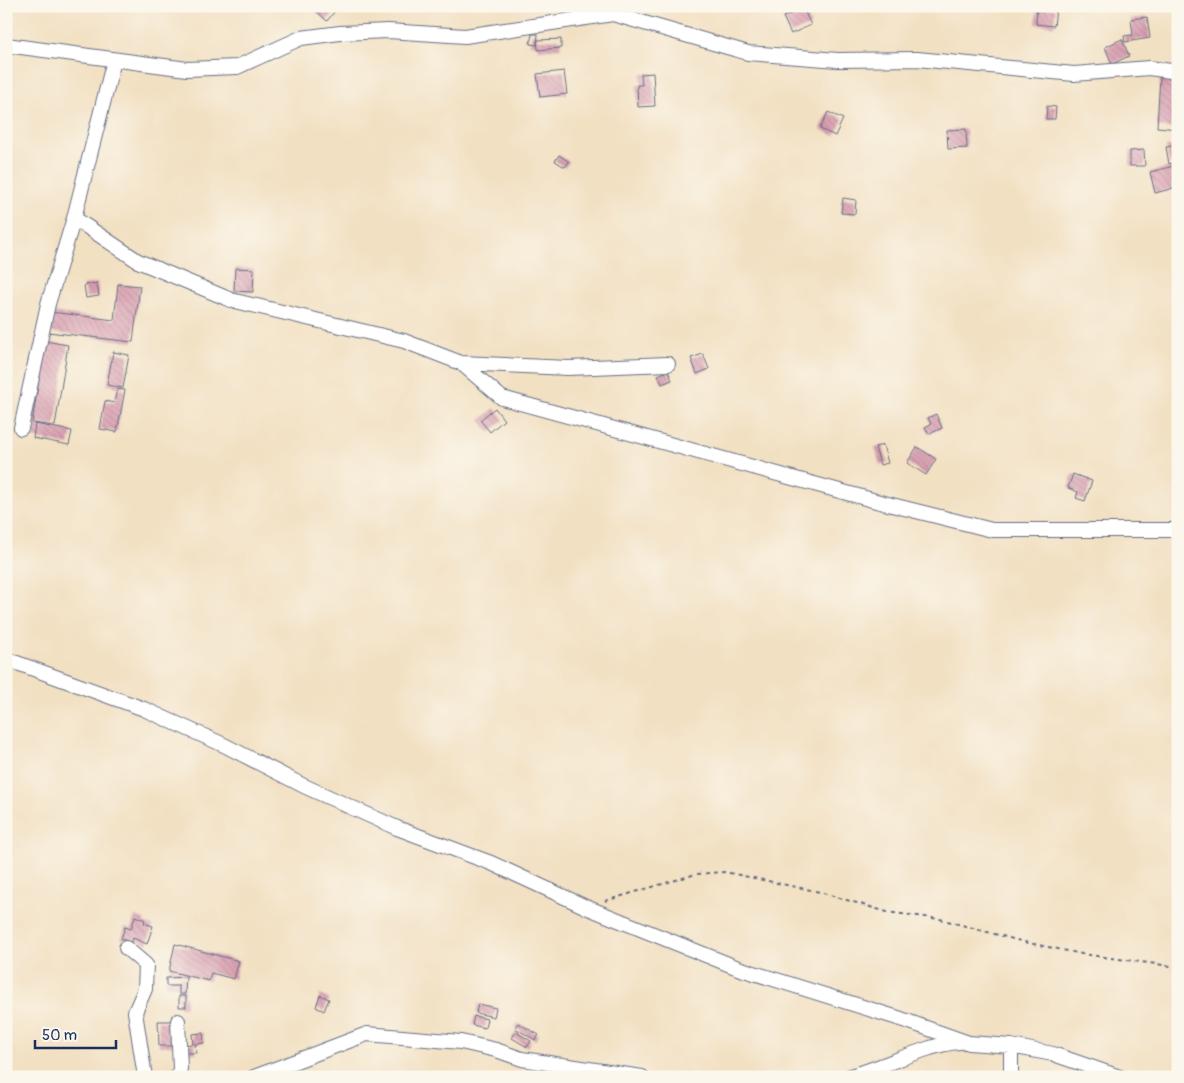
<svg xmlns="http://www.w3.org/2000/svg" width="1184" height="1083" viewBox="0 0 1184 1083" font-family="Pangolin,sans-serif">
<defs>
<pattern id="building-back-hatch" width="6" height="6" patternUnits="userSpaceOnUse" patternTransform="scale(1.25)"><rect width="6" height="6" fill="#d89aae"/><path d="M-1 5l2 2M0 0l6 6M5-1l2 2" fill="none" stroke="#ae7e91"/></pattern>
</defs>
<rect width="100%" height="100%" fill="#fbf7ec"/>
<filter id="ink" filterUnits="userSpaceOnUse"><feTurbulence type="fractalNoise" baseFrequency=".02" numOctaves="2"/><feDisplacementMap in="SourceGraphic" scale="10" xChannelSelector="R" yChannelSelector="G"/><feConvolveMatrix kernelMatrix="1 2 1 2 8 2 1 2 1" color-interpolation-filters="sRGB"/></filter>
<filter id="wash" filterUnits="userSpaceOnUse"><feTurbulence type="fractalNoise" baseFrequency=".0096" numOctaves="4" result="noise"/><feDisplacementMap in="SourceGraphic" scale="20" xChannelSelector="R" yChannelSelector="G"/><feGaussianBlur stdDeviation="1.12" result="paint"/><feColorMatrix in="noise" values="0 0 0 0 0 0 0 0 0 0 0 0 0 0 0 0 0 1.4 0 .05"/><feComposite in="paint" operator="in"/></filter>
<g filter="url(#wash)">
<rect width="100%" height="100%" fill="#f2e0c2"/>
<g id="blocks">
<path fill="url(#building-back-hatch)" d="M318,6H339L327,21L315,10Z
M1037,7L1056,9L1054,26L1036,24Z
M803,8L811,25L791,34L783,17Z
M1147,17L1150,38L1125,42L1124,36L1133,35L1131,19Z
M532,34H538L537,45L530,44Z
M561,39V48L538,50L537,40Z
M1122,39L1129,56L1112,64L1105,47Z
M564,71L567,94L540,97L537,74Z
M653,73L655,106L638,107L637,85H642L641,74Z
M1160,76L1178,77V129L1157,127Z
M1047,106L1056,107L1055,119H1046Z
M828,112L843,119L835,136L820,129Z
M966,129L967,148L948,149L947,130Z
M1178,145V162L1169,164L1166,147Z
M1144,150L1145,166H1130V151Z
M559,155L569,162L565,167L555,161Z
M1178,165V187L1155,193L1150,172Z
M843,198L856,200L855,214L841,213Z
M235,268L254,269L253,292L234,291Z
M97,283L99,296L86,298L84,285Z
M118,284L140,286L133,342L48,332L51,312L114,320Z
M45,341L68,345L55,426L32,423Z
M113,352L129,355L123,388L107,385Z
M703,354L709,369L697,374L691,358Z
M668,371L672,380L662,384L658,375Z
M117,389L125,390L117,432L100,429L105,401L114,403Z
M495,408L504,420L490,432L480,420Z
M936,414L942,428L929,434L925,427L931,424L928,418Z
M35,424L72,431L69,445L33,438Z
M883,445L888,463L880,465L875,447Z
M917,447L936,459L926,475L907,463Z
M1073,474L1092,481L1085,501L1076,498L1078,492L1068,488Z
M135,916L145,920L144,923L153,926L147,944L133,938L131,942L121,939L125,927L131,929Z
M175,944L239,961L234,979L211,973L209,981L169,971Z
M186,977L185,994H179V986H166V978Z
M320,995L329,999L324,1011L316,1007Z
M179,996H186V1007H179Z
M478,1004L496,1008L494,1017L476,1013Z
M474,1016L487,1019L485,1028L472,1025Z
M158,1021H172L173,1046H159Z
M518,1023L539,1035L535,1040L515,1028Z
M516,1032L531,1041L527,1047L512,1038Z
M203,1033L204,1043L195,1044L196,1053H181V1045L193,1044L192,1034Z"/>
</g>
</g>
<g filter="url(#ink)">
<use href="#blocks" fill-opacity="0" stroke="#666d81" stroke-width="1"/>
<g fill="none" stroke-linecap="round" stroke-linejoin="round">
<g stroke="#666d81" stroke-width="16">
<path id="minor" d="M6,45L187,69L237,67L301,38L340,33L388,31L465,36L613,14L748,53L838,60L917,59L1074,74L1149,68L1178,72
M74,218L138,261L231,300L404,341L461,363L502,398L876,501L992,530H1178
M461,363L568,368L668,364
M21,428L48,304L74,218L114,60
M6,659L144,709L224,745L304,786L397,828L491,863L586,907L738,968L901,1019L969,1043L1011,1046L1053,1054L1120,1077
M126,948L146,965L145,989L135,1012L145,1077
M178,1021L180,1068L178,1077
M254,1077L367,1034L461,1042L496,1050L522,1059L642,1077
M848,1077C876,1069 902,1057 930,1048C941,1045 950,1042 961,1042
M1011,1077V1046"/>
</g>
<path stroke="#666d81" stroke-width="2" stroke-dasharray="4 4" stroke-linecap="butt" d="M605,901L696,874L725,872L820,892L887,912L940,919L1024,942L1082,954L1178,967"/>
<use href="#minor" stroke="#fff" stroke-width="14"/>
</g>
</g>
<rect width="1184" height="1083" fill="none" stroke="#fbf7ec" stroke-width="25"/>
<path d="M35 1040v8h81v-8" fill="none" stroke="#1b2f5e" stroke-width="2.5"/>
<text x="42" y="1040" font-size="15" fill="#1b2f5e" stroke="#fbf7ec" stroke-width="4" paint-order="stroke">50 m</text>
</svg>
